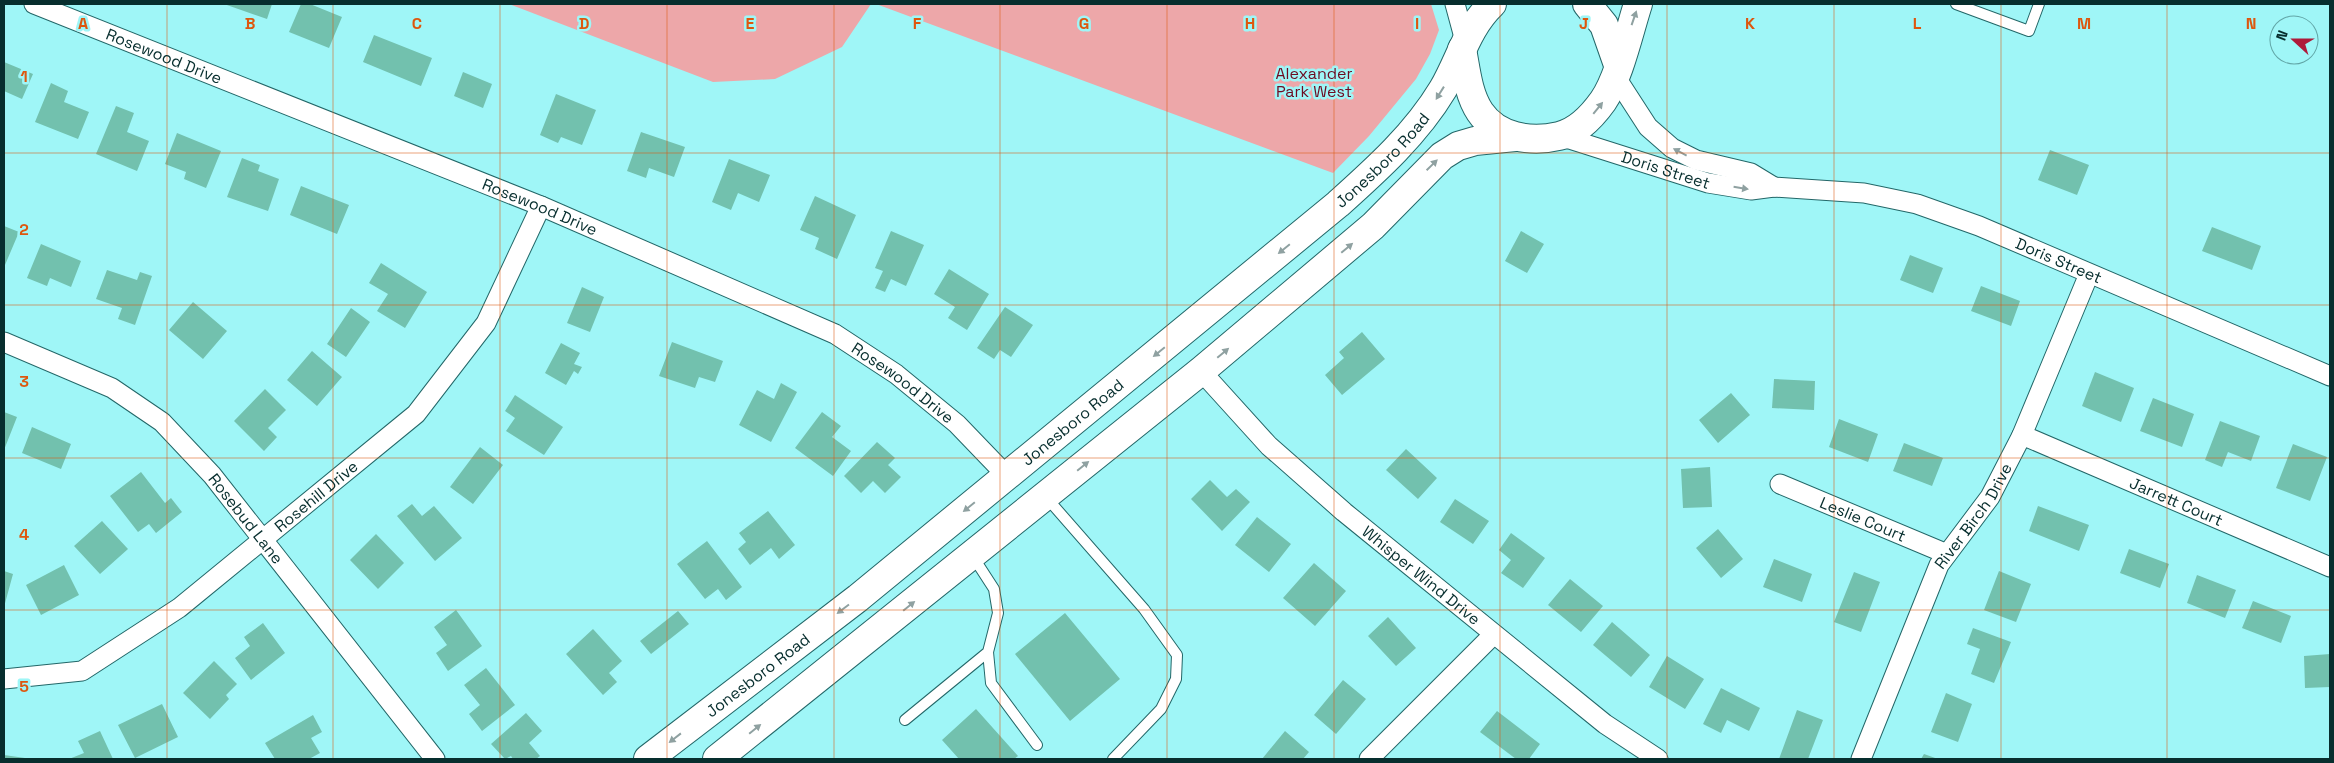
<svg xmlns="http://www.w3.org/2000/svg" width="2334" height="763" viewBox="0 0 2334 763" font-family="'Space Grotesk',sans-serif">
<rect width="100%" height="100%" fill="#9ff6f7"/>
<path fill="#eda7a9" d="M509,4H871L842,47L775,79L713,82Z
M876,4H1431L1439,30L1430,54L1416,79L1369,136L1333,173Z"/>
<path fill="#72c1ae" d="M224,4H272L267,19Z
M301,4H310L342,17L329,48L289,32Z
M374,35L432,58L421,86L363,62Z
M4,62L33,74L22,99L4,91Z
M463,72L492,84L483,108L454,96Z
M51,83L68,91L64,102L89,112L78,139L35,122Z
M556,94L596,110L582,145L561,137L558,143L540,135Z
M116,106L134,113L127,132L149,141L137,171L96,154Z
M641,132L685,147L674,177L649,168L646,178L627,171Z
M177,133L221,151L206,188L184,179L186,172L165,164Z
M2050,150L2089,165L2077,195L2038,180Z
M242,158L260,165L258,171L279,179L268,211L227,197Z
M729,159L770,175L759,202L738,193L731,210L712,202Z
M301,186L349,205L337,234L290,215Z
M815,196L856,215L837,259L815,249L819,238L800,230Z
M4,226L19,232L5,265L4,264Z
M2212,227L2261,246L2252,270L2202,251Z
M891,231L924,245L906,286L891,279L885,292L875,288L883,271L875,268Z
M1521,231L1544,244L1527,273L1505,261Z
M41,244L81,261L71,287L50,278L47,286L27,278Z
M1910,255L1943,268L1933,293L1900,280Z
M381,263L427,292L405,328L377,311L388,294L369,283Z
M949,269L989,294L967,330L948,318L955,307L934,294Z
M107,270L137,280L140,272L152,276L135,325L118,319L122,308L96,299Z
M1981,286L2020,301L2011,326L1971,311Z
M582,287L604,297L590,332L567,323Z
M193,302L227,331L203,359L169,330Z
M1005,307L1033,325L1011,357L1000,350L994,359L977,348Z
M351,308L370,322L346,357L327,344Z
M1362,332L1385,359L1342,395L1325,375L1344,358L1339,352Z
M672,342L723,361L715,382L699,377L695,388L659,376Z
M561,343L580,353L574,364L582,367L578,374L574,371L566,385L545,373Z
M312,351L342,377L317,406L287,380Z
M2095,372L2134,388L2121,422L2082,406Z
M1774,379L1815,381L1814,410L1772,408Z
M781,383L797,392L771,442L739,425L757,390L774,399Z
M265,389L286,410L268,428L277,437L264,451L234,421Z
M1731,393L1750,415L1718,443L1699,420Z
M515,395L563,427L544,455L506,431L515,418L505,411Z
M2153,398L2194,414L2182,447L2140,431Z
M4,412L17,417L4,450Z
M822,412L841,426L832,437L851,451L833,476L795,448Z
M1839,419L1878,434L1868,462L1829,447Z
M2220,421L2260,436L2251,461L2228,452L2222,467L2205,460Z
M32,427L71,444L61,469L22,453Z
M877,442L895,458L888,465L901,477L885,493L873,481L861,493L844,476Z
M1904,443L1943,458L1932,486L1893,471Z
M2293,444L2327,457L2310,501L2276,488Z
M480,447L503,465L473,504L450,487Z
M1406,449L1437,478L1418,499L1386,470Z
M1710,467L1712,507L1683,508L1681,469Z
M141,472L165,503L171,498L182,512L156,533L149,524L138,532L110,496Z
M1210,480L1227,497L1236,489L1250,502L1222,531L1191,499Z
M1455,499L1489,521L1473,544L1440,522Z
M412,504L422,516L434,506L462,538L435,561L397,516Z
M2038,506L2089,525L2079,551L2029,531Z
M768,511L795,545L779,559L771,548L750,565L738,549L746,542L739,533Z
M1257,517L1291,544L1269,572L1235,545Z
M102,521L128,549L100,574L74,546Z
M1718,529L1743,559L1721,578L1696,548Z
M1511,533L1545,558L1523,588L1501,573L1511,560L1499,550Z
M376,534L404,563L378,589L350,560Z
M707,541L742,587L726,600L718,589L705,599L677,564Z
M2129,549L2169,564L2160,588L2120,573Z
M1774,559L1812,574L1802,602L1763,587Z
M1314,563L1346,591L1315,626L1283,598Z
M64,565L79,595L41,615L26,585Z
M4,571L13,574L4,607Z
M1999,571L2031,584L2016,622L1984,610Z
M1854,572L1880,582L1861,632L1834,622Z
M2197,575L2236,590L2225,618L2187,603Z
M1570,579L1603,606L1581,632L1548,605Z
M2253,601L2291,616L2281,643L2242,628Z
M456,610L482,646L448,671L436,653L447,645L434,627Z
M678,611L689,624L651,654L640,641Z
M1065,613L1120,679L1070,721L1015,654Z
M1388,617L1416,648L1396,666L1368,636Z
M1612,622L1650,655L1631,677L1593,645Z
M263,623L285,653L251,680L235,658L250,646L244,637Z
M1973,628L2011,642L1994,683L1971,674L1980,649L1967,644Z
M593,629L622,661L609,673L617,682L603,695L566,654Z
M2330,654V687L2305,688L2304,656Z
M1667,656L1704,679L1685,709L1649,687Z
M214,661L237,684L226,695L229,699L210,719L183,693Z
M486,668L515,705L482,731L469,714L480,705L464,685Z
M1343,680L1366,699L1336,734L1314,715Z
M1721,688L1760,708L1749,731L1727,720L1721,733L1703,724Z
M1946,693L1972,704L1958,742L1931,732Z
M162,704L178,737L135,758L118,725Z
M976,709L1018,756L1014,759H959L942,740Z
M1797,710L1823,720L1808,759H1779Z
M1497,711L1540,744L1529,759H1516L1480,732Z
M526,713L542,731L529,743L540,756L536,759H513L511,756L505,759L491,744Z
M313,715L322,732L311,738L320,753L309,759H275L265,743Z
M100,731L113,759H69L84,753L78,741Z
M1285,731L1309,752L1303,759H1262Z
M1924,754L1938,759H1921Z
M4,755L25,758V759H4Z"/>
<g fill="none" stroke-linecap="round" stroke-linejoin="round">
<g stroke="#236768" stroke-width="12">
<path id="lane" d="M1956,4L2029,31L2039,4
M1046,497L1144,609L1177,655L1176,679L1161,709L1113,759
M972,555L994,589L998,613L988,652L991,683L1037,745
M905,720L988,652"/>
</g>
<g stroke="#236768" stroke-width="21">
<g id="street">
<path id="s1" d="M34,4L541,206L835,334L896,374L957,424L1007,476"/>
<path d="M1455,4L1465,41"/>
<path d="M1615,76L1648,127L1672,148L1696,160L1751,173L1774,187"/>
<path id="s2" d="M1560,136L1708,183L1751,190L1774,187L1864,193L1917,204L1979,226L2330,376"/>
<path id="s3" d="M4,342L112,388L162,422L212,475L435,759"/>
<path id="s4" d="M1201,371L1269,446L1344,512L1605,724L1658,759"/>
<path id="s5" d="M2022,435L2330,567"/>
<path id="s6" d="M1780,484L1947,554"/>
<path id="s7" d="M4,679L82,671L179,608L416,414L486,323L541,206"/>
<path d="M1369,759L1493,635"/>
<path id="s8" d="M1861,759L1939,565L1990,497L2022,435L2089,274"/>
</g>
</g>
<g stroke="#236768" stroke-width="30">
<g id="primary">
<path d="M1587,4L1604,25L1618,65"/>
<path d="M1462,49C1466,70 1468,94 1480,112C1497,137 1530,143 1559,136C1577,132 1593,115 1603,101C1619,78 1629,32 1638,4"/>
<path id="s9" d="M648,759L858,598L1338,204C1377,169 1416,134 1443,89C1460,60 1467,28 1492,4"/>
<path d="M717,759L1201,371L1373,226L1442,156L1458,146L1475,141L1515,137"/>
</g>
</g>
<use href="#lane" stroke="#fff" stroke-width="10"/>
<use href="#street" stroke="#fff" stroke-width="19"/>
<use href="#primary" stroke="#fff" stroke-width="28"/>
</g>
<defs><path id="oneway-solid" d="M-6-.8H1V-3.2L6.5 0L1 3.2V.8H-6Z" transform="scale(1.25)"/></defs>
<g fill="#8fa1a1">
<use href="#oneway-solid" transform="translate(1634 18) rotate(-71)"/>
<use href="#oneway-solid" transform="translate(1440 93) rotate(122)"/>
<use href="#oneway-solid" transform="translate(1598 108) rotate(-51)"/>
<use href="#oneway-solid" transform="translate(1680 152) rotate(-152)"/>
<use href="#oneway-solid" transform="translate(1432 165) rotate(-44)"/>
<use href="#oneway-solid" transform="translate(1741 188) rotate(9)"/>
<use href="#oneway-solid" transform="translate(1347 248) rotate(-40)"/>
<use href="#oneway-solid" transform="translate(1284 249) rotate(141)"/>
<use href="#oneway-solid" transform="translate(1159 352) rotate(141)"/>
<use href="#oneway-solid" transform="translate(1223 353) rotate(-40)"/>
<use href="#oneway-solid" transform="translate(1083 466) rotate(-39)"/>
<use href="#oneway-solid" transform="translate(969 507) rotate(141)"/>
<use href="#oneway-solid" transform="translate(909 606) rotate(-39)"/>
<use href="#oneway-solid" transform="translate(843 609) rotate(143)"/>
<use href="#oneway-solid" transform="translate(755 729) rotate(-39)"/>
<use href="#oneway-solid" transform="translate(675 738) rotate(142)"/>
</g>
<path fill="none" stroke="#dd570e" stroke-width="1" stroke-opacity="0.55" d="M167,4V759M333,4V759M500,4V759M667,4V759M834,4V759M1000,4V759M1167,4V759M1334,4V759M1500,4V759M1667,4V759M1834,4V759M2001,4V759M2167,4V759M4,153H2330M4,305H2330M4,458H2330M4,610H2330"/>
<g text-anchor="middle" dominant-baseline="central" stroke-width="5" stroke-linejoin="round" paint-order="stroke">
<g font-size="16" fill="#072e2e" stroke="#9ff6f7">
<text stroke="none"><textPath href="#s1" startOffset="140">Rosewood Drive</textPath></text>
<text stroke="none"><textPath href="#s9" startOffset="948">Jonesboro Road</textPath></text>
<text stroke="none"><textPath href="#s2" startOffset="111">Doris Street</textPath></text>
<text stroke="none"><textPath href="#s1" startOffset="545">Rosewood Drive</textPath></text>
<text stroke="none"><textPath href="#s2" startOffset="519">Doris Street</textPath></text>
<text stroke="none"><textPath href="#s1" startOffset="950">Rosewood Drive</textPath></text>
<text stroke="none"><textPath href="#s9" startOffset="542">Jonesboro Road</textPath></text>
<text stroke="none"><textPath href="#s7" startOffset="371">Rosehill Drive</textPath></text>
<text stroke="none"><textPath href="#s5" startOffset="168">Jarrett Court</textPath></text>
<text stroke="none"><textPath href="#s8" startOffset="269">River Birch Drive</textPath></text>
<text stroke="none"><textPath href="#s3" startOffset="306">Rosebud Lane</textPath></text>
<text stroke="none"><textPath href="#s6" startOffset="90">Leslie Court</textPath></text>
<text stroke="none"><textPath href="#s4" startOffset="301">Whisper Wind Drive</textPath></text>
<text stroke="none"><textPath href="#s9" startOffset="138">Jonesboro Road</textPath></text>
</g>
<g font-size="16" fill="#6e0b21" stroke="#9ff6f7">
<text x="1314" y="73">Alexander<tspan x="1314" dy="18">Park West</tspan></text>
</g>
</g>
<g font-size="16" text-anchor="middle" font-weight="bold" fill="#dd570e" stroke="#9ff6f7" stroke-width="5" stroke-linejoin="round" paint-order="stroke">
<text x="83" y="29">A</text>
<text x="250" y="29">B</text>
<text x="417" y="29">C</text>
<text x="584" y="29">D</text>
<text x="750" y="29">E</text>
<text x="917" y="29">F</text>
<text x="1084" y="29">G</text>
<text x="1250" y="29">H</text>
<text x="1417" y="29">I</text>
<text x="1584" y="29">J</text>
<text x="1750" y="29">K</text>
<text x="1917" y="29">L</text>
<text x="2084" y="29">M</text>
<text x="2251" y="29">N</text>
<text x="24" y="82">1</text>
<text x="24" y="235">2</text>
<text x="24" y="387">3</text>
<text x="24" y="540">4</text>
<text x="24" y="692">5</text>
</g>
<rect width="2334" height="763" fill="none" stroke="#072e2e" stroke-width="10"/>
<g transform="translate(2294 40) rotate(291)"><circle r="24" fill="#9ff6f7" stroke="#62a6a7"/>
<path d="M0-4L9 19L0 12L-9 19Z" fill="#ae1a3a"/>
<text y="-8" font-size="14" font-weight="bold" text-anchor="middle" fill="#072e2e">N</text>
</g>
</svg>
